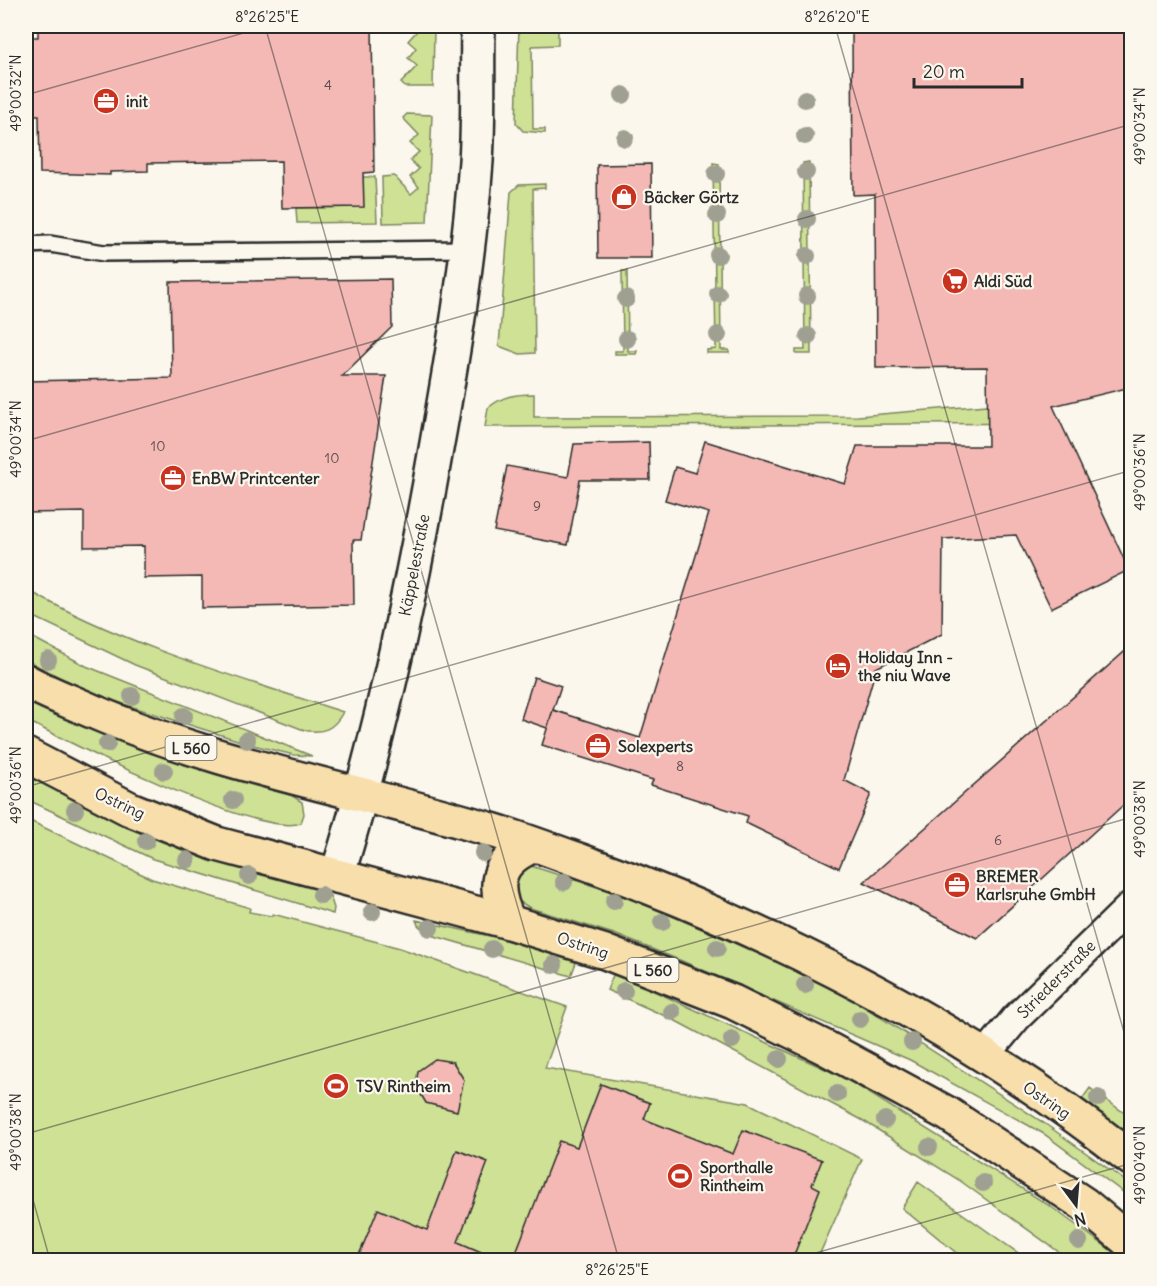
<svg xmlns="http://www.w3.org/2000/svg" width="1157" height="1286" viewBox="0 0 1157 1286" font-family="Delius,sans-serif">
<rect width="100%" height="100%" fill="#fbf7ec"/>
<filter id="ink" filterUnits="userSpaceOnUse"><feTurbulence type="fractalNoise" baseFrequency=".0167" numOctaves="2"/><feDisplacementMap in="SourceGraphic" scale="12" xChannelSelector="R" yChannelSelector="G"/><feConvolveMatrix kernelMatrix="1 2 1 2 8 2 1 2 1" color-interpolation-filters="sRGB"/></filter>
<g filter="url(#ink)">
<path fill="#cee195" stroke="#7c8660" stroke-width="1.5" d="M410,26H434L433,87H405L401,83L417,66L408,58L416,48L408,41L416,32Z
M519,26H558V45L532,46L533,129H545V133L523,131L516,123Z
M872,26H1049L1052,423L485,427L488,408C502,396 515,394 534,394V417L858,416L987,405L1035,404L872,31Z
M407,114L432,115L427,222L383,223L382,177L394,176L411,194L419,187L410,177L419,169L410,160L419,152L410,143L419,135L403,118Z
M809,162L811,354H796V350H805L803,163Z
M713,163L719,164L721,350H729V353H707V350L716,349Z
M363,177H375L377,222L297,223L296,208L363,207Z
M545,184V188L533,189L535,353L520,354L499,346L511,192L519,185Z
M622,271H627L628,351H637L636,354H615V351H623Z
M26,589C124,645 236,677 343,712C334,729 323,734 304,730L135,665L26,613Z
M26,634L86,666L312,756L294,755L253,745L92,694L26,660Z
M26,698L141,747L204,770L291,795L302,802L304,814L301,823C258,838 72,744 26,720Z
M26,774L129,826L211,860L328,890L334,908L333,914L153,859L26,799Z
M26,819L152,879L250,908L249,912L271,916L273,914L400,948L567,1007L545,1068L748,1103L862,1159L817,1260H26Z
M528,865L631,898L832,986L1044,1123L1131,1185V1198L1044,1134L910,1060L682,961L614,934L530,908L517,900L512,877Z
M416,920L545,948L577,960L571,976L428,934L418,925Z
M614,973L845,1078L1050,1206L1124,1260H1070L959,1180L862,1120L674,1020L607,990Z
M1090,1088L1131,1118V1139L1082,1099Z
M918,1182L1028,1260H965L902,1208Z"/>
<path fill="#f4b9b5" stroke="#2b2b2b" stroke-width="1.5" d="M38,26H372L374,172L363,173L364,207L282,208L281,161L148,163V171L110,172V175L40,173L39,115H26V37H38Z
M1095,26H1131V387L1053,406L1129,570L1051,608L1016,535L943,539L942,634L876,668L844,780L871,794L839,868L746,823L748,816L651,785L653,780L542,745L553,710L640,738L709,513L665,500L675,467L695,473L705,441L845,484L857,446H988L987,367L876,368L875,194L853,195L852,31L1095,28Z
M651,164L652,258H598L597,165Z
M391,279L392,327L342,376H386L361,540H353L354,605L202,608V577L144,578V546L84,547V512L26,513V381L172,378L170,282Z
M649,442L650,480H580L568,545L494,531L507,466L568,477L574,444Z
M1131,646V798L977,938L864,882Z
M534,677L561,686L547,728L521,719Z
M435,1059L453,1062L464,1080L457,1111L426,1103L416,1086L418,1071Z
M601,1084L650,1103L644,1119L733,1154L743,1130L822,1160L812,1185L820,1189L792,1260H513L559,1141L577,1147Z
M457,1150L488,1162L458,1242L500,1260H357L378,1209L427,1230Z"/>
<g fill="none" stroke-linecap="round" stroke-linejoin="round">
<g stroke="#2b2b2b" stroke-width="20">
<path id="service" d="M26,245L50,244L104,253L467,249"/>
</g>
<g stroke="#2b2b2b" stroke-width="33">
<path id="minor" d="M984,1057L1016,1018L1132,905"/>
</g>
<g stroke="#2b2b2b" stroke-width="38">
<path id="tertiary" d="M337,876C381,736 411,593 436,449C453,354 469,258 476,161C479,116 477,71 478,26"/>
</g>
<g stroke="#2b2b2b" stroke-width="38">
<path id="primary" d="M26,681C47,693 70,701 92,711C221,767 361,790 495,831C524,840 553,851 581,861C777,932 967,1030 1132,1159
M26,755L130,809L217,844L509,922L605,952L733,1002L826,1048L948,1114L1084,1204L1132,1244
M509,922C491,886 495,860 535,845"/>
</g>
<use href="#service" stroke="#fbf7ec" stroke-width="15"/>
<use href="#minor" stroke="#fbf7ec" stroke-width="28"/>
<use href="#tertiary" stroke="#fbf7ec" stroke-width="33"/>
<use href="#primary" stroke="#f8deab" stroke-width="33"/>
</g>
<g fill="#9fa091">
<circle cx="623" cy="95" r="9"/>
<circle cx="805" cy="99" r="9"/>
<circle cx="805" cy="136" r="9"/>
<circle cx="625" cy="138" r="9"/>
<circle cx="806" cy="172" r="9"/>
<circle cx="716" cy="174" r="9"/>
<circle cx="717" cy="215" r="9"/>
<circle cx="807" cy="219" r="9"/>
<circle cx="718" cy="255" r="9"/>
<circle cx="807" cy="256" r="9"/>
<circle cx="718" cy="294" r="9"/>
<circle cx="807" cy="296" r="9"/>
<circle cx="626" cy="299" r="9"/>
<circle cx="718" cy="335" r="9"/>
<circle cx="808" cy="336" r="9"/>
<circle cx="627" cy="339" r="9"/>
<circle cx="48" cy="660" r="9"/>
<circle cx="132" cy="696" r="9"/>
<circle cx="184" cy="716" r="9"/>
<circle cx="247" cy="740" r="9"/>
<circle cx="107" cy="744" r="9"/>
<circle cx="164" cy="771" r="9"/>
<circle cx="233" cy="800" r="9"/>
<circle cx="75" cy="810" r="9"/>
<circle cx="146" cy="841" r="9"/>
<circle cx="483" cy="853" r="9"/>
<circle cx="187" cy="860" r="9"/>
<circle cx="249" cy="876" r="9"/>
<circle cx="564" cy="882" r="9"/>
<circle cx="321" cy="895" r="9"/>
<circle cx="614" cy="901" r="9"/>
<circle cx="372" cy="912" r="9"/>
<circle cx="662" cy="922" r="9"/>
<circle cx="430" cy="928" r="9"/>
<circle cx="717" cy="948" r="9"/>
<circle cx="492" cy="949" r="9"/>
<circle cx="554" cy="965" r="9"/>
<circle cx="805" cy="985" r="9"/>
<circle cx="624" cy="991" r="9"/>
<circle cx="672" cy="1012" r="9"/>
<circle cx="860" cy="1019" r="9"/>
<circle cx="732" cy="1040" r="9"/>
<circle cx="912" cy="1042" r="9"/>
<circle cx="779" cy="1059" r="9"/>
<circle cx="837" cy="1094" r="9"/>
<circle cx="1098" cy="1098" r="9"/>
<circle cx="885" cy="1120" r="9"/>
<circle cx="929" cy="1147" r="9"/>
<circle cx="983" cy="1183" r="9"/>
<circle cx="1079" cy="1241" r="9"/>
</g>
</g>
<path fill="none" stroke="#2b2b2b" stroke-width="1.5" stroke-opacity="0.45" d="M265,26L619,1260M835,26L1132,1060M26,95L268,26M26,441L1132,124M26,787L1132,470M26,1134L1132,817M26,1175L50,1260M791,1260L1132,1163"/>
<defs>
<g id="office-disc" transform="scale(1.35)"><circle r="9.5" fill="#c8321e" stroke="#fbf7ec"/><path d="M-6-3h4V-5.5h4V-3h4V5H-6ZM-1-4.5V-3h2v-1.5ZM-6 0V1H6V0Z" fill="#fff"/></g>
<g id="shop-disc" transform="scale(1.35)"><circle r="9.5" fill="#c8321e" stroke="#fbf7ec"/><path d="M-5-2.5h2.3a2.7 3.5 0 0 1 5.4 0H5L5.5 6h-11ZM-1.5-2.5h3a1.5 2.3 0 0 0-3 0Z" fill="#fff"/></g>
<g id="supermarket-disc" transform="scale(1.35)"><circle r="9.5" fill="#c8321e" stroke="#fbf7ec"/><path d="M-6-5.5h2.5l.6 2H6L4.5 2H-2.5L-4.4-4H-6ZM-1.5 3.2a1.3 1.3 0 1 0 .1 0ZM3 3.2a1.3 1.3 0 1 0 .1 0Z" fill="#fff"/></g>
<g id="hotel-disc" transform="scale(1.35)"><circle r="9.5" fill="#c8321e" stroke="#fbf7ec"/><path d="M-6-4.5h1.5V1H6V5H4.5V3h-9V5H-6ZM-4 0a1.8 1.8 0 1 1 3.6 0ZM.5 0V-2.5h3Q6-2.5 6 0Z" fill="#fff"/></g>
<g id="stadium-disc" transform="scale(1.35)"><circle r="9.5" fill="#c8321e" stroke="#fbf7ec"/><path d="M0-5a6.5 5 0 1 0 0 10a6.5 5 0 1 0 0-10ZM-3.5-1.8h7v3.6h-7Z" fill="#fff"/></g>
</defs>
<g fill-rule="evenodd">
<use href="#office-disc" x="106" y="101"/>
<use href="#shop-disc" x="624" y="197"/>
<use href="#supermarket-disc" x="955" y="281"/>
<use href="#office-disc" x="173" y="478"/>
<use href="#hotel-disc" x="838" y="666"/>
<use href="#office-disc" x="598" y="746"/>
<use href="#office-disc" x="957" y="885"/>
<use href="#stadium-disc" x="336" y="1086"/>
<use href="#stadium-disc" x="680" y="1176"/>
</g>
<g text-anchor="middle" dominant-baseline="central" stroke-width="4.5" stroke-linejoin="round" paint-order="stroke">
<g font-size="14" fill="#5d4e4e">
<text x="328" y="85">4</text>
<text x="158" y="446">10</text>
<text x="332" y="458">10</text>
<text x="537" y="506">9</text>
<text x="680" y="766">8</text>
<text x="998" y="840">6</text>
</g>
<g fill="#fbf7ec" stroke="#696865" stroke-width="1.5">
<rect x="165.5" y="736" width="51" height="24" rx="4.5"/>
<rect x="627.5" y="958" width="51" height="24" rx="4.5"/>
</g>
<g font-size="15" font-weight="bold" fill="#2b2b2b">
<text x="191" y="748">L 560</text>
<text x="653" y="970">L 560</text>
</g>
<g font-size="16" font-weight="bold" fill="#2b2b2b" stroke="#fbf7ec" text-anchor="start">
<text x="126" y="101">init</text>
<text x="644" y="197">Bäcker Görtz</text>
<text x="974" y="281">Aldi Süd</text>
<text x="192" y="478">EnBW Printcenter</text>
<text x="858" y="657">Holiday Inn -<tspan x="858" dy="18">the niu Wave</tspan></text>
<text x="618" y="746">Solexperts</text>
<text x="976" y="876">BREMER<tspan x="976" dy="18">Karlsruhe GmbH</tspan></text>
<text x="356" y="1086">TSV Rintheim</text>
<text x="700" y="1167">Sporthalle<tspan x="700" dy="18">Rintheim</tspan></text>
</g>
<g font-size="16" fill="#2b2b2b" stroke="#fbf7ec">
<text transform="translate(414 565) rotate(-79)">Käppelestraße</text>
<text transform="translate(120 803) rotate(25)">Ostring</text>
<text transform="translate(583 945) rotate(18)">Ostring</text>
<text transform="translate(1056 979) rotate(-45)">Striederstraße</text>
<text transform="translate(1047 1100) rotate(34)">Ostring</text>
</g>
</g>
<rect width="1157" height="1286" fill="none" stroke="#fbf7ec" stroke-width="66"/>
<g transform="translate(1076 1205) rotate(164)" stroke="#fbf7ec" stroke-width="4.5" paint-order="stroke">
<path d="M0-4.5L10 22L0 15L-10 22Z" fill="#2b2b2b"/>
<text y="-9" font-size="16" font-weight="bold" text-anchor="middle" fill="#2b2b2b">N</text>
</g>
<path d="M914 78v9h108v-9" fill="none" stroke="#2b2b2b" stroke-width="3"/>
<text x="923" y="78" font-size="18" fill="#2b2b2b" stroke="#fbf7ec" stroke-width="4.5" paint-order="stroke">20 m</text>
<rect x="33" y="33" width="1091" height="1220" fill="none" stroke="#2b2b2b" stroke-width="2"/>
<g font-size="15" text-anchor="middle" fill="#2b2b2b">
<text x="267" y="22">8°26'25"E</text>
<text x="837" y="22">8°26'20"E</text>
<text transform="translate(16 93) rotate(-90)" y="5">49°00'32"N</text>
<text transform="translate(1140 126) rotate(-90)" y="5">49°00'34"N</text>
<text transform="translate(16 439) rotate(-90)" y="5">49°00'34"N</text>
<text transform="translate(1140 472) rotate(-90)" y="5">49°00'36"N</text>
<text transform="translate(16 785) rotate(-90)" y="5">49°00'36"N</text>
<text transform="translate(1140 819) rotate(-90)" y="5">49°00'38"N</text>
<text transform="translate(16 1132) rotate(-90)" y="5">49°00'38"N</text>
<text transform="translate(1140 1165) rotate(-90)" y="5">49°00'40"N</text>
<text x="617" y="1275">8°26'25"E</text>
</g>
</svg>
